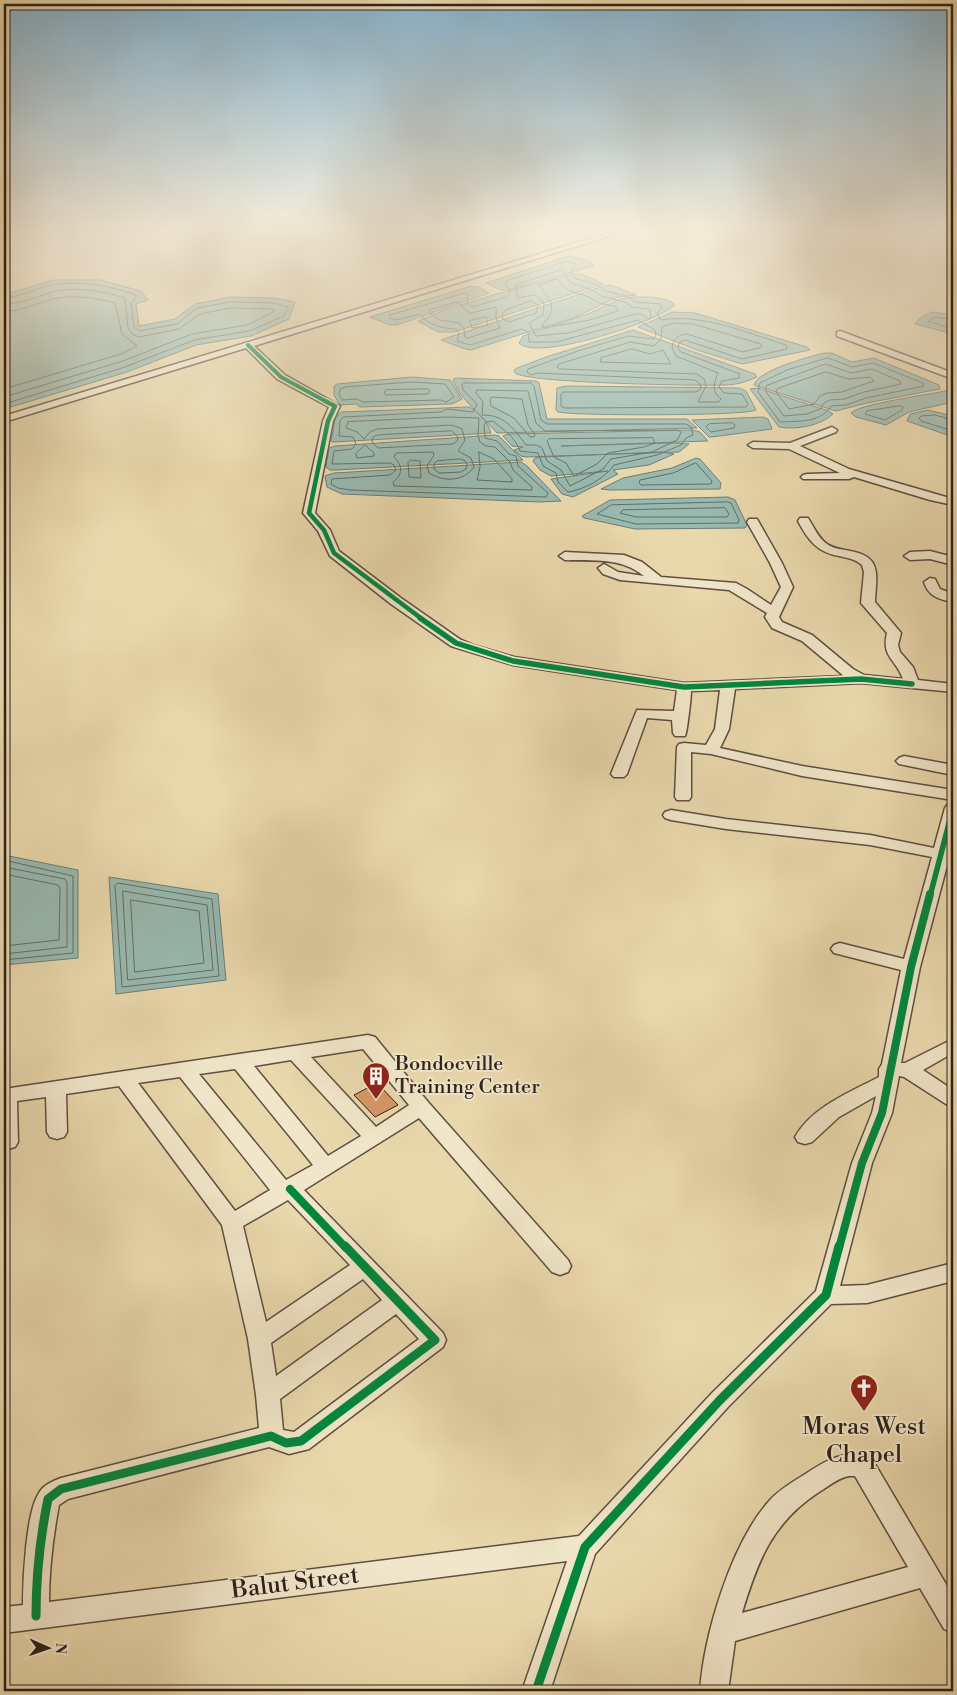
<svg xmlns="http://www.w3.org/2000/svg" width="957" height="1695" viewBox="0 0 957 1695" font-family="'Libre Bodoni',serif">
<rect width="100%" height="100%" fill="#e9d8ac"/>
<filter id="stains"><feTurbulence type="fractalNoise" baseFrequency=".004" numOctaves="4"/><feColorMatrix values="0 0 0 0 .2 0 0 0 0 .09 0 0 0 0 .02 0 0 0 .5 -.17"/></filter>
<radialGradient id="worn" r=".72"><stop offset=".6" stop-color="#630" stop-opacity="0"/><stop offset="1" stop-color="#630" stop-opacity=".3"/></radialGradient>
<path fill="#98b9b0" stroke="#6e7c75" d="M572,256L592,263L594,266L508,290H501L486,283L565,257Z
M573,274H582L603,284L454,332H438L418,321L445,310L493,295Z
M53,280H100L141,291L148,300L136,304L139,326L175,319L195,304L229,297L275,298L295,302L289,319L251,336L196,345L127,372L4,409V292L10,293Z
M611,285L636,295L618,297L573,318L471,350L465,349L441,340L604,286Z
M471,286L479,287L489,293L397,325H390L370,317Z
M634,297C646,297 667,296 675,305C657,322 536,362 519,343L523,336L590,313L620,299Z
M672,312L695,313L807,347L810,350L742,364L697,350L638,327Z
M932,312L953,315V334L915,324L920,318Z
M633,330L755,374L757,377C746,382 736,385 724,385C697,386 527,383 515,373L514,370L517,368L549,356Z
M824,353H832L852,362L874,358L939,385L940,389L867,403L836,411L754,385C758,370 809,357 824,353Z
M412,377L450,380L462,399L452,404L360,407L356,404L340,405L334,395V386L337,384Z
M455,378L536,381L539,383L547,419H687L697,428L497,433C484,418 459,398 453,380Z
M567,386L739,388L746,391L756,410C746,416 575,416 558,412L556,410L557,388Z
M758,388L829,411L833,414C820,426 796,430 779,427L750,389Z
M945,391H953V402L909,412L886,425L856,417L851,413C859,404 927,395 945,391Z
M468,407C477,409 489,424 491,433L334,442L331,441L335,419L341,412Z
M928,410L953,416V437L907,421L910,414Z
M763,417L768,419L772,429L712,437H709L692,420Z
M693,430L700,432L708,441L561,446L674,443L689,444L679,452L526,457L521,456L514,450L523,447L512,446L503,436L508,434Z
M494,435L499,436L523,460L336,470H330L326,467L329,448L335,446Z
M662,452L674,454L649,465L613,470L618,474L573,497L562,494L551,479L608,471L551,476L540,470L533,461L535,458L540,457Z
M696,458L700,459L721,483L720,489L610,490L601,489L623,478L672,468Z
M521,462L527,466L561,501L540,502L342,494L327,487L325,476L334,473Z
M728,497L735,500L747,525L745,528L635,529L584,518L582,516L610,500Z
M4,855L78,870V958L4,965Z
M109,877L218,894L226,980L116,994Z"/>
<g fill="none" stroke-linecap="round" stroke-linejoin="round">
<path stroke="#636d66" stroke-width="1" d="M569,261L575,264L571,272L574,278L598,285L603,290L629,297L635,302L660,304L662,307L657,314L661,320C702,313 747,333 786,345L787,349L742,359L685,340L679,343L678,348L681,352L740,374L739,378L722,381L719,387L724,393L742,394L748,404L746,407L564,408L561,406V394L563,392H695L700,390L701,385L695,380L537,373L531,375L527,372L528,369L578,351L628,336L654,339L656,335L655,330L638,320L556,342H529L528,332L522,329L470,345L457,341L459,333L456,329C441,328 430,326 420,314L396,320L389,318L390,315L465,293L468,295L467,303L472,307L507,297L511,291L505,284L506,281Z
M562,270L571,283L593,290L601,296L625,302L632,307L650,309L651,318L648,319L642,314H635L568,333L536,336L529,323L543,315L544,303L535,295L517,298L516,285Z
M557,279L568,290L589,297L599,303L617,307L618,311L590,320L543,328L542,325C559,308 551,301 539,286Z
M4,297C22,298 35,288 52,285C80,280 110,286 136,295V298L131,303L134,327L139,331L177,324L197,308L229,302L274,303L288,307L284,316L249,331L194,340L125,367L4,404
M531,301L538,305L536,313L509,322L503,319L502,314L506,310Z
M458,302L465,310L471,313L496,307V318L500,328L468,338L465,337L464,329L459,323L439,320L429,313L430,310Z
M4,303C22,305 36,296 53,292C76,286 102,291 125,298L128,328L132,334L139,337L179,329L200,314L230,308L273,309L275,311L247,325L192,334L123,361L4,397
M4,311C22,312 36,303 53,299C73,294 95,298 115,303L122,334L137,346L121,354L4,389
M486,317L488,325L472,328L470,321Z
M953,320L935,317L928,321L953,329
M675,323L693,324L761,344L762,347L743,352L687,334C678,335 673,339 672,348L676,356L718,373C714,384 711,391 721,399L719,402H698L706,386L704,379L697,374L560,369L557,367L559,364L630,342L654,346L661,339L662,327Z
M632,349L650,354L663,350L671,364L600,362L601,358Z
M828,358L852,367L873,363L923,383L924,386L866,398L846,405L831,406C821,423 798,421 780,422L758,392L760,383L787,370Z
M826,364L851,373L872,369L900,381L901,384L864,392L844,399L830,400L824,403L820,409L807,414L784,416L766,392V386Z
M826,372L848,379L870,377L874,381L842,392L827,393L820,396L814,404L789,409L776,392L777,389Z
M412,382L445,384L454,397L446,402L441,400L363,402L357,399L342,400L339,394L340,389L346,387Z
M464,383H531L534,386L541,420L547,424H686L691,427L693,435L686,438L681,445L657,455L614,465C606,478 583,490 568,492L558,482L556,473L543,466L538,453L520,451C515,437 504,430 493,421L486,422L484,426L485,438L497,441L509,454L516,456L518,466L548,493L546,497L350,490L338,488L331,484L332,479L390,475L396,470L394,465L390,463L332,464L334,451L352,449L356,444L353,437L339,436L340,421L343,417L441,412L447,409L473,412L477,404L463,390L462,385Z
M427,389L430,391L428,394L386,395L384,393L386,390Z
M477,390L528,391L536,423L545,431L679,430L681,433L677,440L652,452L611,459L603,469L570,486L561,470L547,461L542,448L536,445H526C513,428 505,415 482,415L483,402L476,393Z
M492,397L522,399L528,425L535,434L534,437H530L514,418L491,406L490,400Z
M900,406L903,407L902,410L885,420L865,414L867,411Z
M447,417L479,418L478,435L480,442L486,446L495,447L510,462L513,470L532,487V490L394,486L393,482C403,474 403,466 394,457L396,453L433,452L434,455L427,466L429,473C444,482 463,482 474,467L471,458L458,451L465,440L462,429L452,425L377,429L370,432L364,439L357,432L346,428L348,422Z
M953,420L935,415L921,416L919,418L921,421L953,431
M733,423L735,425L734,428L711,432L706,427L709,424Z
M452,431L458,437L457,441L453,444L378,448L372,442L373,437L378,435Z
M653,438L655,443L644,447L608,453L597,464L574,476L566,463L554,457L547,441L549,439Z
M365,445L374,453V456L357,458L356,454Z
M479,452L494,459L512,479V482L477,480L480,467Z
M460,459L464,460L467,464L466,469L461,472L439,473L434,469V464L437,461Z
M411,460L420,461L421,478L409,477L408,463Z
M696,463L712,481L711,484L641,485L639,483L640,480L673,473Z
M728,502L731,503L739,520L738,523L636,524L597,514L611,505Z
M725,508L729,514L727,517H636L620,513L623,510Z
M4,860L73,876V953L4,960
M4,867L65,879L67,882V947L4,954
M4,874L58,885L60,888L59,940L4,946
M118,883L212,899L219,976L122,987L115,886Z
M123,891L207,905L213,970L128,980Z
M131,900L199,911L204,963L135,972Z"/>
</g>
<path fill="#d59768" stroke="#2e211d" d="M377,1083L398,1105L375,1117L354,1095Z"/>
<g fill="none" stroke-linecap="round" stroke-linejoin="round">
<g stroke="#5d4f41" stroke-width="3">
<path id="minor" d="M615,231H626L254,346L285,375L340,406L333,421L315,513L330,530L339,551L401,598L461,640L473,645L514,657L684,683L844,676L802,641L772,628L765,617L767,613L729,590L620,580L603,574L598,568L604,564L618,572L644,576C621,557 593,561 565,560L559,556L565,552L624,555L642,562L661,577L736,583L747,589L771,605L781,587L770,563L747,522L749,519H757L782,563L793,587L779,617L782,622L812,635L853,669L864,675L903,679C896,659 881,657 887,633L861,603L864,572L862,565C855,559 848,558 839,556C817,552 808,540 798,521L800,518H808C814,527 818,538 827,544C834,549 842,549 850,551C883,557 876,575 875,602L901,633L898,645L900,652L913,667L918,680L953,684V692L861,683L735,689L729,729L720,748L802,766L953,790V800L802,776L711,754L691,752V797L689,800H677L675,797L677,747L679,744L684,743L706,745L715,729L720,690L691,691C691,698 687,733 685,736H675L673,733L672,720L647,718L627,774L624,777H614L611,774L637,710L674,711L677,690L513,665L451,646L391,604L330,556L318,531L303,513L323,421L329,407L277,379L246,348L4,422V416Z
M840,331L953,373V379L837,336V332Z
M832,427L837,430L836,432L800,446L849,469L953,499V505L930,500L854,477L849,479H803L801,477L803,475L807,474L840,473L789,449L753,448L748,445L753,442L790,443Z
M930,551L953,557V565L930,559L910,560L904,556L910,552Z
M930,578L935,579L940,589L953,594V602C940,600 928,596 924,582Z
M904,756L953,765V775L899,764L896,761L899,758Z
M953,803V838L950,854L920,967L901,1063H905L953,1039V1053L923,1070L953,1090V1106L946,1104L904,1077L899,1076L892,1113L872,1163L840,1286L867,1285L953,1263V1281L867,1303L831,1304L728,1407L595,1554L550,1691H522L567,1561L4,1633V1607L23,1605C23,1580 26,1512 39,1493C43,1485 53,1481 61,1478L259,1428L256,1395L248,1339L222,1225L119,1086L66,1094L67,1132L64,1137L57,1139L50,1137L47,1132L46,1097L17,1101L18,1142L15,1147L8,1149L4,1148V1089L368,1035L375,1037L428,1102L568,1260L571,1266L568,1272L560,1275L552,1272L419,1118L304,1190L443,1333L446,1340L443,1347L309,1449L289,1454L269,1447L68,1499L59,1505C53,1537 49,1569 49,1602L579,1536L712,1393L816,1291L852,1163L872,1113L876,1096L839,1117L812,1142L805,1144L798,1142L795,1137C812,1107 850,1092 879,1077V1069L882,1064L901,970L834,953L831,949L834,945L840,943L904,959L932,857L870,845L726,829L671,820L665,818L663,815L665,812L671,810L726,819L870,835L934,848L945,808L947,805ZM363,1049L409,1105L376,1127L311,1057ZM291,1060L361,1136L328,1156L254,1066ZM235,1069L313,1165L286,1180L199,1074ZM180,1077L270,1190L235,1211L138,1083ZM288,1200L350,1265L266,1322L243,1226ZM363,1279L382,1300L276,1376L271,1343ZM396,1314L419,1339L294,1432L283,1430L280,1399Z
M856,1454L872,1459L953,1596V1633L944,1629L920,1588L735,1641L728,1691H700C704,1635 731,1543 770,1500C780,1489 794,1481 807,1473C822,1463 837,1454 856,1454ZM849,1476H855L908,1567L742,1613C758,1560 772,1523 819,1492C829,1486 838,1478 849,1476Z"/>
</g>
<use href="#minor" fill="#f1e6c9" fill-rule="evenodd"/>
<g stroke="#f1e6c9" stroke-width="5.5">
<path id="cycleway-far4" d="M248,345L281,377L327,402"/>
</g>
<g stroke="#f1e6c9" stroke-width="7">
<path id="cycleway-far3" d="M325,401L335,406L328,421L309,513L324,530L334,553L422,619"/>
</g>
<g stroke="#f1e6c9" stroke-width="9">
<path id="cycleway-far2" d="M420,618L456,643L513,661L684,687L861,679L912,684
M930,896L953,808"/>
</g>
<g stroke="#f1e6c9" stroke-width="11">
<path id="cycleway-far1" d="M290,1189L346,1248
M839,1248L862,1163L882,1113L911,967L930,894"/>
</g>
<g stroke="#f1e6c9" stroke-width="12">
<path id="cycleway" d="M36,1616C36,1576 40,1538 48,1499L61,1489L271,1436L286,1443L301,1441L435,1340L345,1246
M536,1691L585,1547L720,1400L826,1295L839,1246"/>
</g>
<use href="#cycleway-far4" stroke="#00873e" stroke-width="4"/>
<use href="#cycleway-far3" stroke="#00873e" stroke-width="4.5"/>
<use href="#cycleway-far2" stroke="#00873e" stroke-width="5.5"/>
<use href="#cycleway-far1" stroke="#00873e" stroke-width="8"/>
<use href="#cycleway" stroke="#00873e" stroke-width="9"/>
</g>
<linearGradient id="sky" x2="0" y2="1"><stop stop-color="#88b6d2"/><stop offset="0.49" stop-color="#f5edda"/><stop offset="1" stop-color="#f5edda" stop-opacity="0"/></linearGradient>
<rect width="957" height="468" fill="url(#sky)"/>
<defs>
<g id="building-pin" transform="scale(1.4375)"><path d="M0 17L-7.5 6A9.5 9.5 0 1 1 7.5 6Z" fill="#8f2418" stroke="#f1e6c9"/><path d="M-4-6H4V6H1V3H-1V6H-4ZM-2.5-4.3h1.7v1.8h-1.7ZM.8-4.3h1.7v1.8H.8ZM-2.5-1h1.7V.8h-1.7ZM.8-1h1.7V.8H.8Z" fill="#fff"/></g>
<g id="church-pin" transform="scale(1.4375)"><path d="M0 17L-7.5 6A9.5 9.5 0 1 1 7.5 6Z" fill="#8f2418" stroke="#f1e6c9"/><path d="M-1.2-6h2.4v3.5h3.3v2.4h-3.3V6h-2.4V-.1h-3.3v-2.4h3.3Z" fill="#fff"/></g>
</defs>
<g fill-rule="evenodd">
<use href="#building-pin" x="376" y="1076"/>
<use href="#church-pin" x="864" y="1388"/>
</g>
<g text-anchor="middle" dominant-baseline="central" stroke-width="4" stroke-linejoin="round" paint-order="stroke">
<g font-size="20" fill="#2e211d" stroke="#f1e6c9" text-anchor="start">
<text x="395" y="1064">Bondocville<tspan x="395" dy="23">Training Center</tspan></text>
</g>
<g font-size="24" fill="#2e211d" stroke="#f1e6c9">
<text x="864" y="1427">Moras West<tspan x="864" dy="28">Chapel</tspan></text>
</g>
<g font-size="24" fill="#2e211d" stroke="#f1e6c9">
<text transform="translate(295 1583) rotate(-7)">Balut Street</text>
</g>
</g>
<rect width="957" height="1695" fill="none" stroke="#e9d8ac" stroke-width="20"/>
<rect x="5" y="5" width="947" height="1685" fill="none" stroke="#2e211d" stroke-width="2.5"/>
<rect x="10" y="10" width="937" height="1675" fill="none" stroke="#2e211d"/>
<g transform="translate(48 1648) rotate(92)" stroke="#f1e6c9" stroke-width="4" paint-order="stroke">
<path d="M0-4L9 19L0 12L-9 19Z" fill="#2e211d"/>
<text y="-8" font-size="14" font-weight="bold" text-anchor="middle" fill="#2e211d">N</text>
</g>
<rect width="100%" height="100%" filter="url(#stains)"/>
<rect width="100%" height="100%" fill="url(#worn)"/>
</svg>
